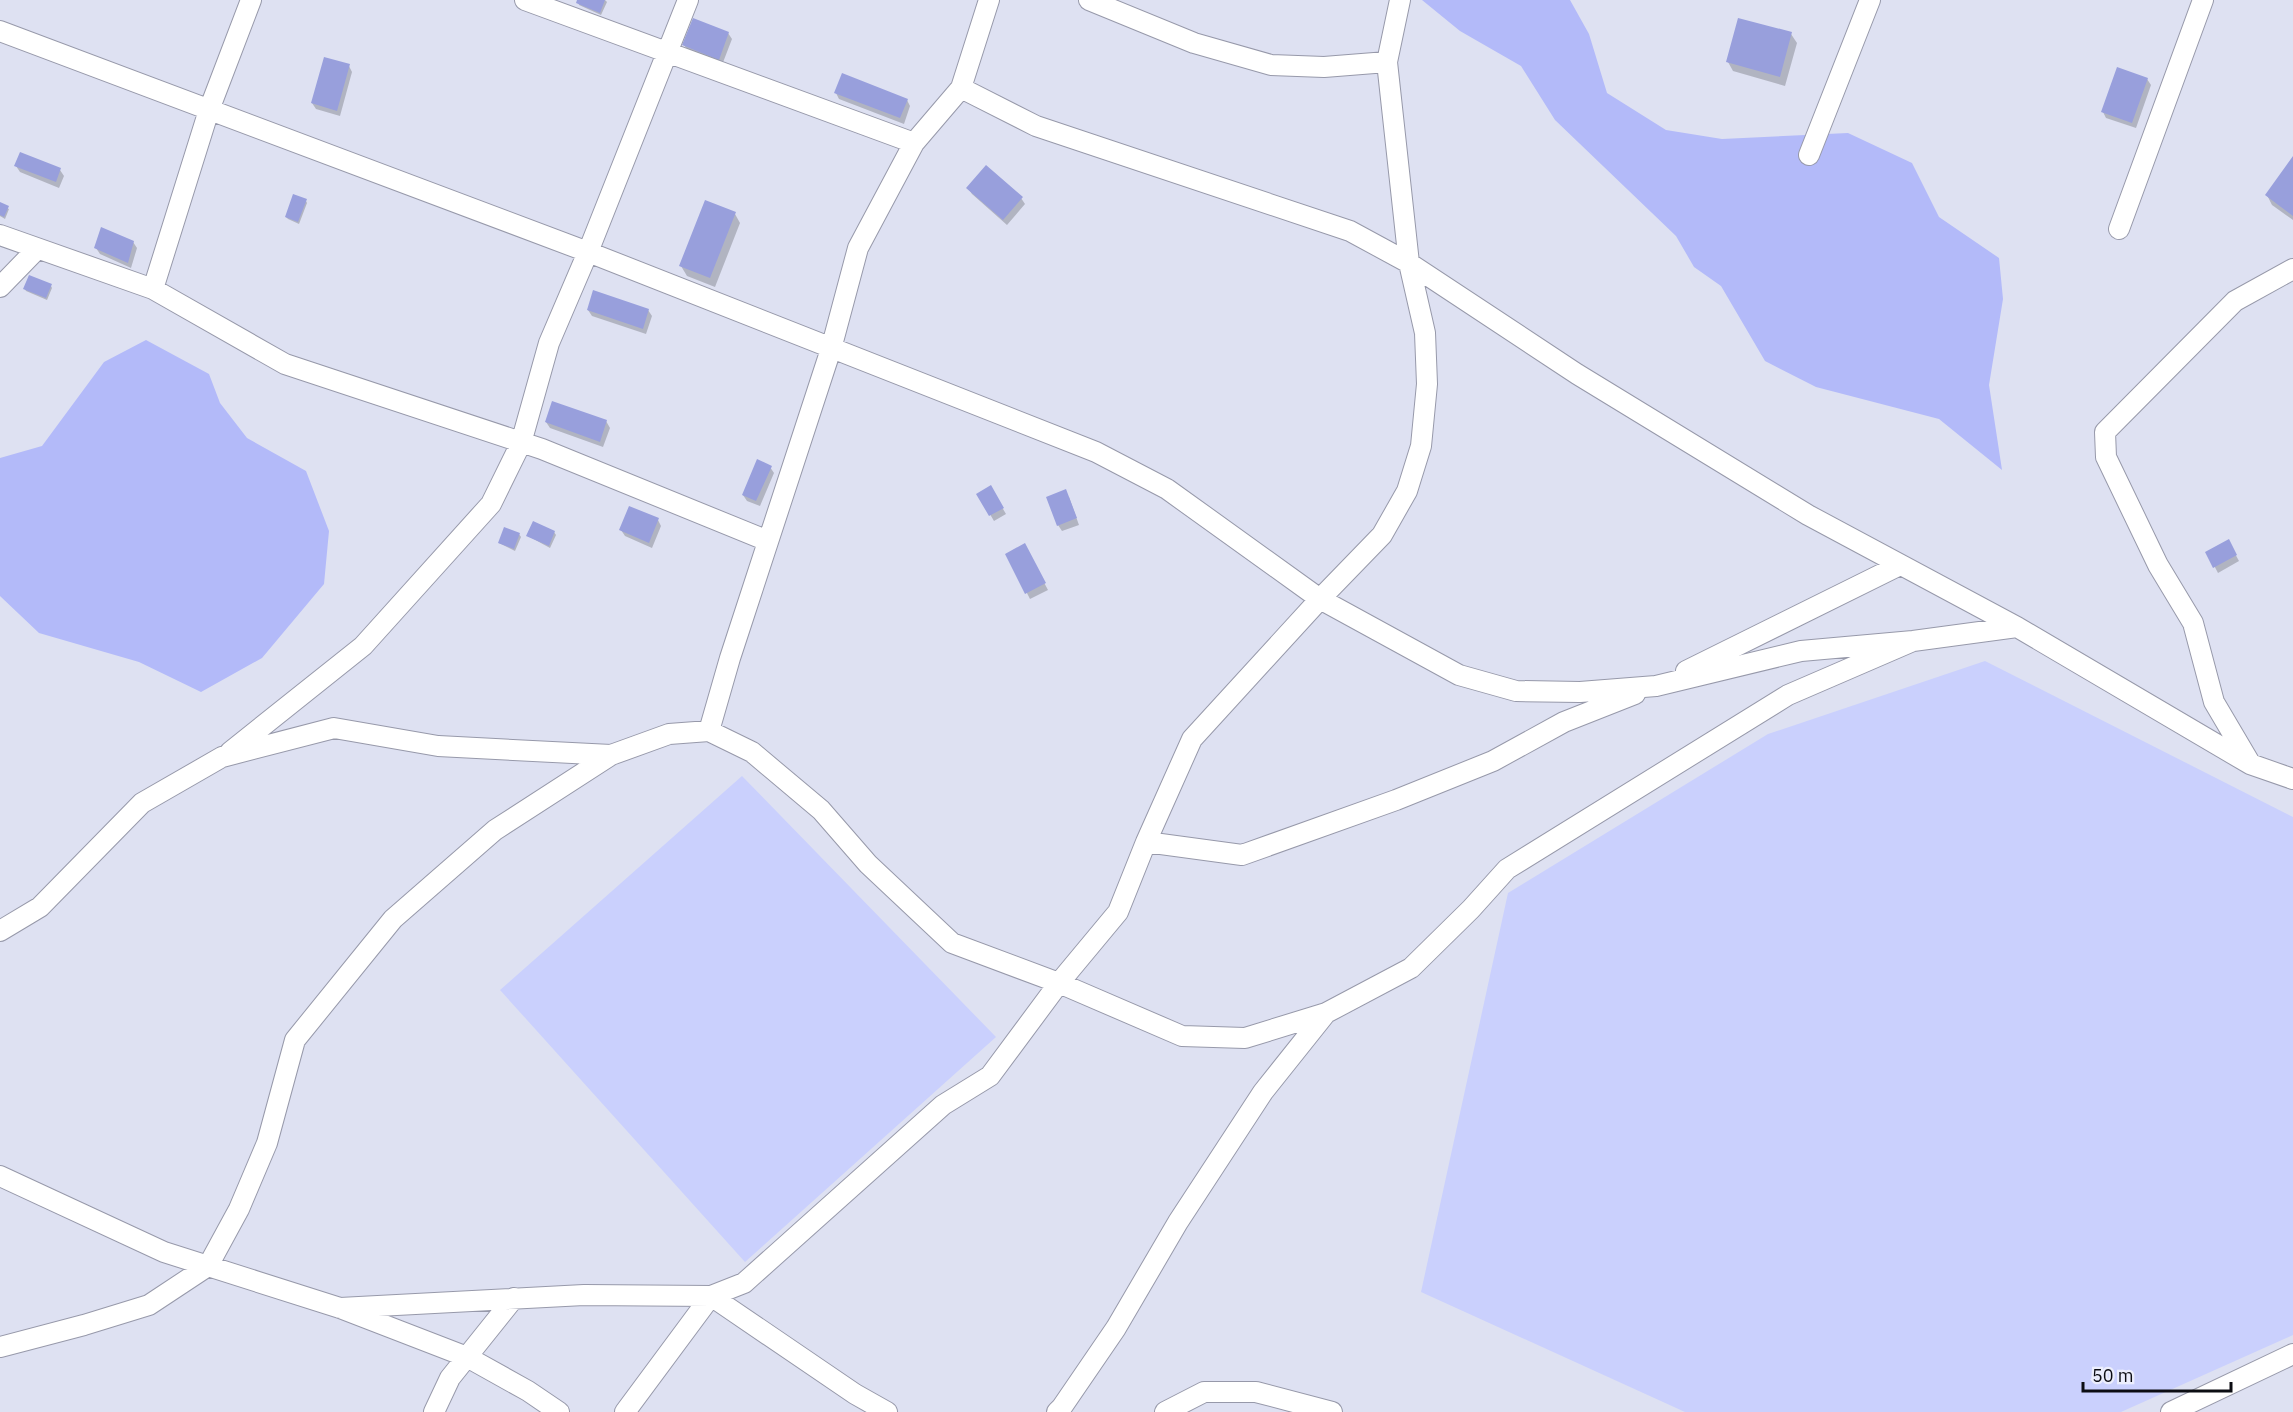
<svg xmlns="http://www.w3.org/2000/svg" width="2293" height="1412" viewBox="0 0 2293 1412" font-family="'IBM Plex Sans',sans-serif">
<rect width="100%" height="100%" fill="#dee1f2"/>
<path fill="#cad0fd" d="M1985,661L2293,817V1335L2121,1412H1685L1421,1292L1508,893L1768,734Z
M742,776L996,1037L745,1262L500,990Z"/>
<path fill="#b3baf9" d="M1422,0H1570L1589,34L1607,93L1666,130L1722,139L1848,133L1912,163L1939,217L1999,258L2003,299L1989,385L2002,470L1939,419L1816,387L1765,361L1721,286L1694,267L1676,236L1555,120L1521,66L1460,31Z
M146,340L209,374L220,403L247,438L306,471L329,531L324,584L262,658L201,692L139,662L39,633L0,596V458L42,446L104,362Z"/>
<path fill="#0003" d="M578,0H605L607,2L601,15L579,5Z
M728,33L732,39L722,65L688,51L684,45Z
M1791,34L1797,43L1785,86L1733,71L1728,62Z
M349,66L352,72L340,116L316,109L312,103Z
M2147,79L2151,85L2136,128L2106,118L2103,112Z
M836,93L907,100L910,106L904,124L839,99Z
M2293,159V220L2272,205L2267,195Z
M16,166L60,170L64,176L59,188L20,172Z
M968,188L1021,198L1025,204L1007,225L972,194Z
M306,201L307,203L299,224L288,219L286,217Z
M0,204L9,209L5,219L0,216Z
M735,214L740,223L715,287L687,276L681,266Z
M133,242L137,248L131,268L100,254L96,248Z
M51,286L52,288L47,300L26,291L25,289Z
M588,310H648L652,316L646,334L592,316Z
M606,421L610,428L603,447L550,428L546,422Z
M770,467L774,473L760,506L747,501L743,495Z
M990,487L1006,514L994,521L978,494Z
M1069,497L1079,525L1062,531L1058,525Z
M658,520L661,526L652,548L625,536L621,530Z
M554,532L556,535L550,548L528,536Z
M519,534L521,537L515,551L499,543Z
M2228,541L2239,561L2218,573L2207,552Z
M1024,545L1048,590L1030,599L1007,554Z"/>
<path fill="#989fdc" d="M577,0H605L600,13L576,3Z
M693,18L729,32L719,60L682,45Z
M1738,18L1792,32L1780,77L1726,62Z
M324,57L350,64L337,111L311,103Z
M2117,67L2148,78L2132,123L2101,112Z
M842,73L908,99L900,118L834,93Z
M20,152L61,168L56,182L14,166Z
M2293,156V216L2265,195Z
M986,165L1023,197L1003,220L966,188Z
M293,194L307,199L298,222L285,217Z
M705,200L736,212L710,278L679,266Z
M0,202L9,206L4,217L0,215Z
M101,227L134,241L128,263L94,248Z
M29,275L52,284L46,298L23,289Z
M593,290L649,309L643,329L587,310Z
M552,401L607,420L600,442L545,422Z
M757,459L772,466L756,501L742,495Z
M991,485L1004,508L989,516L976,494Z
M1066,489L1077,518L1057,526L1046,497Z
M629,506L659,518L649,543L619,530Z
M533,521L555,531L549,546L526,536Z
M504,527L520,533L514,549L498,543Z
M2229,539L2237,555L2213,568L2205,552Z
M1025,543L1046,583L1025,594L1005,554Z"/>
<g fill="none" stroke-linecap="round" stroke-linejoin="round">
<g stroke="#9799aa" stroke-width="22">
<path id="street" d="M525,0L914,143
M1089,0L1194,43L1271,65L1324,67L1387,62
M0,31L588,252L1096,452L1167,489L1320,599L1459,675L1516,691L1580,692L1656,686L1801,651L1913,641L2017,627
M961,88L1036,126L1350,231L1409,263L1577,374L1808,515L2017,627L2250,764L2293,779
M1809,155L1870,0
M2119,229L2203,0
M0,235L153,289L285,364L542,449L768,541
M0,287L37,249
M153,289L209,110L251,0
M1686,671L1900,565
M709,731L730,658L831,349L858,248L914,143L961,88L989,0
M230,752L363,646L491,504L521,443L549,343L588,252L688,0
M2250,763L2214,702L2193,623L2158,565L2106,457L2105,432L2235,301L2293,269
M1146,842L1242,855L1396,800L1493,761L1564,722L1635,694
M0,931L40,907L142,803L222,757L334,728L438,746L611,755L669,734L709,731L752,752L821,810L868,864L952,943L1059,983L1182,1036L1245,1038L1326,1013L1411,968L1471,909L1507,869L1788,695L1913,641
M0,1176L164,1252L340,1308L467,1357L528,1391L559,1412
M340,1308L584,1295L711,1296L744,1283L943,1105L990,1076L1059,983L1118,912L1146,842L1192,739L1320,599L1382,535L1407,491L1421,446L1427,384L1425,333L1409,263L1387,62L1400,0
M0,1347L84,1325L149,1305L208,1266L239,1209L267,1143L295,1040L393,919L495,830L611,755
M434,1412L450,1378L514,1298
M625,1412L711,1296L855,1394L887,1412
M1057,1412L1062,1407L1116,1328L1178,1222L1263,1092L1326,1013
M1165,1412L1204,1392H1256L1332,1412
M2171,1412L2293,1354"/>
</g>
<use href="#street" stroke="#fff" stroke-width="20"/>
</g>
<path d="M2083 1382v9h148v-9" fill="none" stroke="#0c0d13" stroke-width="3"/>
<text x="2092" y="1382" font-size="18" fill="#0c0d13" stroke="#eceefd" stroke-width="4.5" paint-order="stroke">50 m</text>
</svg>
